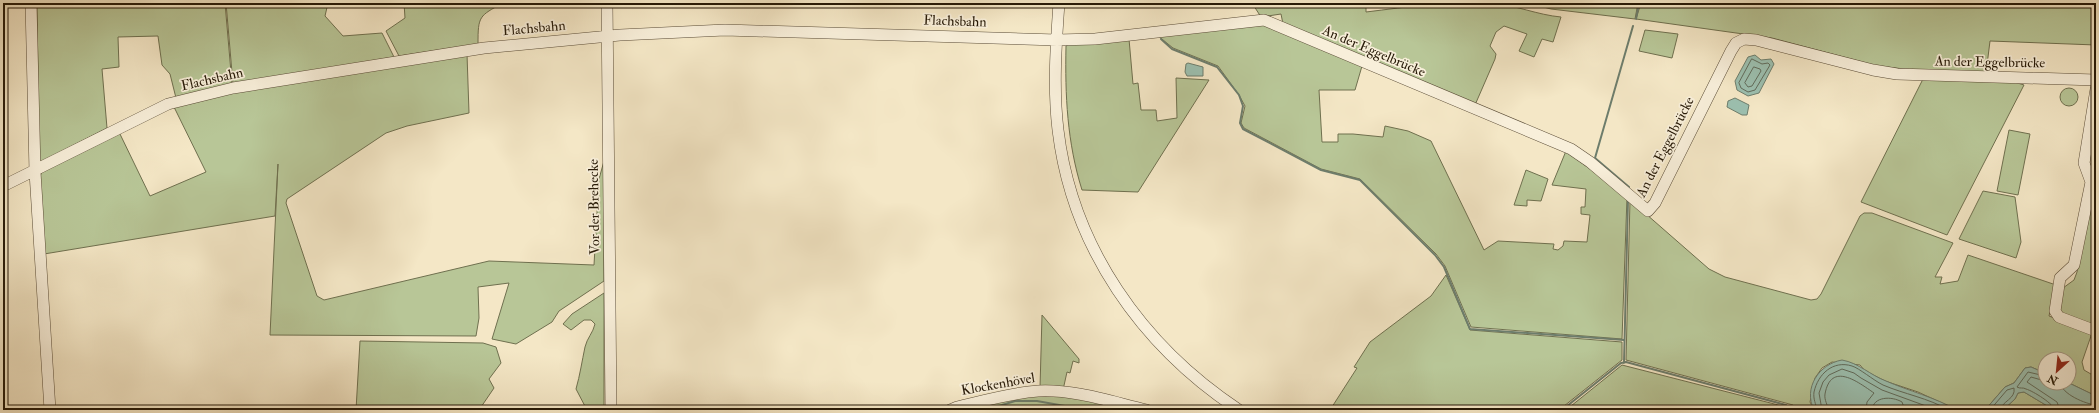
<svg xmlns="http://www.w3.org/2000/svg" width="2099" height="413" viewBox="0 0 2099 413" font-family="'IM FELL Double Pica',serif">
<rect width="100%" height="100%" fill="#f4e7c6"/>
<filter id="stains"><feTurbulence type="fractalNoise" baseFrequency=".005" numOctaves="4"/><feColorMatrix values="0 0 0 0 .2 0 0 0 0 .09 0 0 0 0 .02 0 0 0 .5 -.17"/></filter>
<radialGradient id="worn" r=".72"><stop offset=".6" stop-color="#630" stop-opacity="0"/><stop offset="1" stop-color="#630" stop-opacity=".3"/></radialGradient>
<path fill="#b8c697" stroke="#6f704f" d="M37,3H225L232,84L176,98L170,74L162,65L158,36L118,37L119,67L102,69L107,128L39,163Z
M226,3H328L325,16L343,36L382,33L394,57L233,84Z
M404,3H503C479,16 478,16 478,44L399,56L386,31L405,18Z
M1252,3H1366V12C1408,7 1450,0 1492,3C1515,5 1538,15 1561,17L1553,42L1542,39L1534,57L1519,51L1527,34L1504,26L1496,32L1490,46L1496,54L1495,59L1475,105L1283,24L1281,14L1261,17Z
M1528,3H1638L1635,19L1551,9Z
M1641,3H2096V45L1990,41L1986,73L1923,71L1877,66L1772,38L1636,19Z
M1262,24L1362,66L1355,90H1319L1322,142H1338V134H1353L1383,137L1385,126L1408,131L1431,141L1484,250L1498,241L1554,244L1553,249L1558,250L1563,246L1564,241L1587,242L1590,215L1581,214V207H1585L1586,189L1552,185L1566,151L1627,197L1622,339L1471,327L1445,266L1436,254L1360,179L1321,169L1244,128L1241,123L1245,106L1239,95L1218,66L1173,48L1158,36Z
M1645,30L1678,34L1672,58L1639,51Z
M1129,39L1133,84L1138,83L1141,110H1156L1157,121L1177,118L1176,78L1209,80L1138,192L1082,190C1067,142 1065,95 1066,46L1069,44Z
M467,54L469,113L407,126L386,133L287,199L286,203L317,296L324,300L489,261L594,265L599,179L604,161V281L559,311L552,322L516,344L492,339L509,283L478,287L479,318L476,336L270,335L278,164L275,216L44,254L39,178L42,172L119,132L150,196L206,172L174,107L236,92Z
M1923,79L2011,81L2024,85L1947,235L1861,202Z
M2060 97a9 9 0 1 1 18 0a9 9 0 1 1-18 0Z
M2009,130L2030,134L2018,195L1997,191Z
M1526,170L1548,179L1541,201L1527,200V206L1514,205Z
M2096,171V327L2060,312L2063,288L2074,280L2077,272Z
M1983,191L2015,197L2021,242L2016,258L1959,239Z
M1630,200L1709,269L1725,277L1811,300L1817,299L1821,294L1860,216L1864,213H1872L1953,243L1935,277H1942L1940,284L1958,281L1968,255L2056,285L2049,316L2092,333L2082,362L2084,370L2096,377V396L2069,383V359H2045V373L2031,367L2025,368L2014,383L2005,387L1985,410H1957L1918,392L1885,381L1865,371L1860,365L1832,362L1822,368L1815,378L1810,402L1814,410H1794L1793,405L1626,360Z
M1446,275L1470,330L1622,342V360L1559,410H1330L1357,368L1354,367L1370,342L1431,296Z
M604,293V410H587L576,389C580,375 582,361 585,347C587,338 593,333 595,324L591,320H584L571,330L563,324L572,314Z
M1042,315L1079,359V363L1073,361L1070,373L1067,372L1063,390L1040,388Z
M360,341L483,343L496,347L501,363L489,379L494,388L479,410H356Z
M1622,365L1790,408V410H1566Z
M2024,392L2054,410H2003L2015,399L2018,393Z
M1066,395L1126,410H959L1017,397Z"/>
<path fill="#9cc0b0" stroke="#6d7d6c" d="M1755,55L1761,60L1771,59L1774,64L1759,93L1748,96L1737,90L1735,81L1748,57Z
M1188,63L1203,67V76H1187L1185,72L1186,64Z
M1735,98L1749,105L1747,115H1742L1727,107L1728,101Z
M1842,360C1859,363 1870,375 1886,381C1909,391 1934,397 1957,410H1900L1891,407L1879,410H1814C1803,388 1819,364 1842,360Z
M2031,367L2045,373V383H2069L2096,396V410H2054L2024,392L2018,393L2015,399L2003,410H1985L2005,387L2014,383L2025,368Z"/>
<g fill="none" stroke-linecap="round" stroke-linejoin="round">
<path stroke="#616c5c" stroke-width="1" d="M1752,59L1762,64L1768,63L1770,65L1755,90L1748,92L1741,88L1739,83Z
M1754,67L1760,69L1761,71L1752,86L1748,87L1745,83Z
M2045,376L2028,372L2017,387C2020,389 2023,387 2026,389C2033,391 2054,404 2055,410
M2045,381L2031,377L2027,382L2057,402L2060,410
M2060,383C2062,394 2085,404 2096,405
M1817,410C1816,404 1813,399 1814,392C1818,374 1833,360 1852,366C1859,368 1873,380 1883,385C1904,394 1928,398 1949,410
M1822,410L1819,393L1823,382L1829,375L1842,369L1854,373L1861,378L1882,390L1937,410
M1828,410C1828,405 1824,400 1825,394C1831,361 1858,382 1874,393L1867,402L1866,410
M1872,410C1873,396 1892,396 1902,402L1905,410
M1990,410L2007,390L2014,388C2016,399 2002,401 2000,410"/>
<path stroke="#6d7d6c" stroke-width="2" d="M1636,19L1639,3
M1161,39L1172,49L1217,67L1239,95L1243,106L1240,123L1243,129L1321,170L1360,180L1435,255L1444,267L1470,329L1624,340
M1629,187L1595,158L1633,26
M1624,363L1628,200
M986,410L1015,401H1037L1087,410
M1562,410L1621,363L1626,362L1786,405L1791,410"/>
<g stroke="#5a4c37" stroke-width="12">
<path id="minor" d="M31,3L35,172L50,410
M607,3L611,410
M1059,3C1056,45 1053,88 1058,130C1072,247 1142,346 1239,410
M2096,89L2084,163L2091,182L2074,265L2060,278L2055,311L2059,317L2096,331
M3,186L168,104L233,88L484,48L620,35L725,30L1057,40L1095,39L1264,20L1571,149L1590,162L1648,211L1655,203L1731,51L1736,43L1744,39L1756,40L1873,70L1897,74L2096,80
M950,410L957,407C983,401 1011,393 1038,391C1074,389 1112,402 1147,410"/>
</g>
<use href="#minor" stroke="#f8efda" stroke-width="11"/>
</g>
<g text-anchor="middle" dominant-baseline="central" stroke-width="3.5" stroke-linejoin="round" paint-order="stroke">
<g font-size="14" fill="#261907" stroke="#f8efda">
<text transform="translate(955 21) rotate(2)">Flachsbahn</text>
<text transform="translate(534 28) rotate(-5)">Flachsbahn</text>
<text transform="translate(1374 51) rotate(23)">An der Eggelbrücke</text>
<text transform="translate(1990 62) rotate(1)">An der Eggelbrücke</text>
<text transform="translate(212 79) rotate(-13)">Flachsbahn</text>
<text transform="translate(1665 147) rotate(-63)">An der Eggelbrücke</text>
<text transform="translate(594 207) rotate(-91)">Vor der Brehecke</text>
<text transform="translate(998 384) rotate(-10)">Klockenhövel</text>
</g>
</g>
<rect width="2099" height="413" fill="none" stroke="#f4e7c6" stroke-width="16"/>
<rect x="4" y="4" width="2091" height="405" fill="none" stroke="#261907" stroke-width="2"/>
<rect x="8" y="8" width="2083" height="397" fill="none" stroke="#261907"/>
<g transform="translate(2057 371) rotate(207)"><circle r="19" fill="#f8efda" stroke="#a49986"/>
<path d="M0-3L7 15L0 10L-7 15Z" fill="#8f2418"/>
<text y="-6" font-size="11" font-weight="bold" text-anchor="middle" fill="#261907">N</text>
</g>
<rect width="100%" height="100%" filter="url(#stains)"/>
<rect width="100%" height="100%" fill="url(#worn)"/>
</svg>
